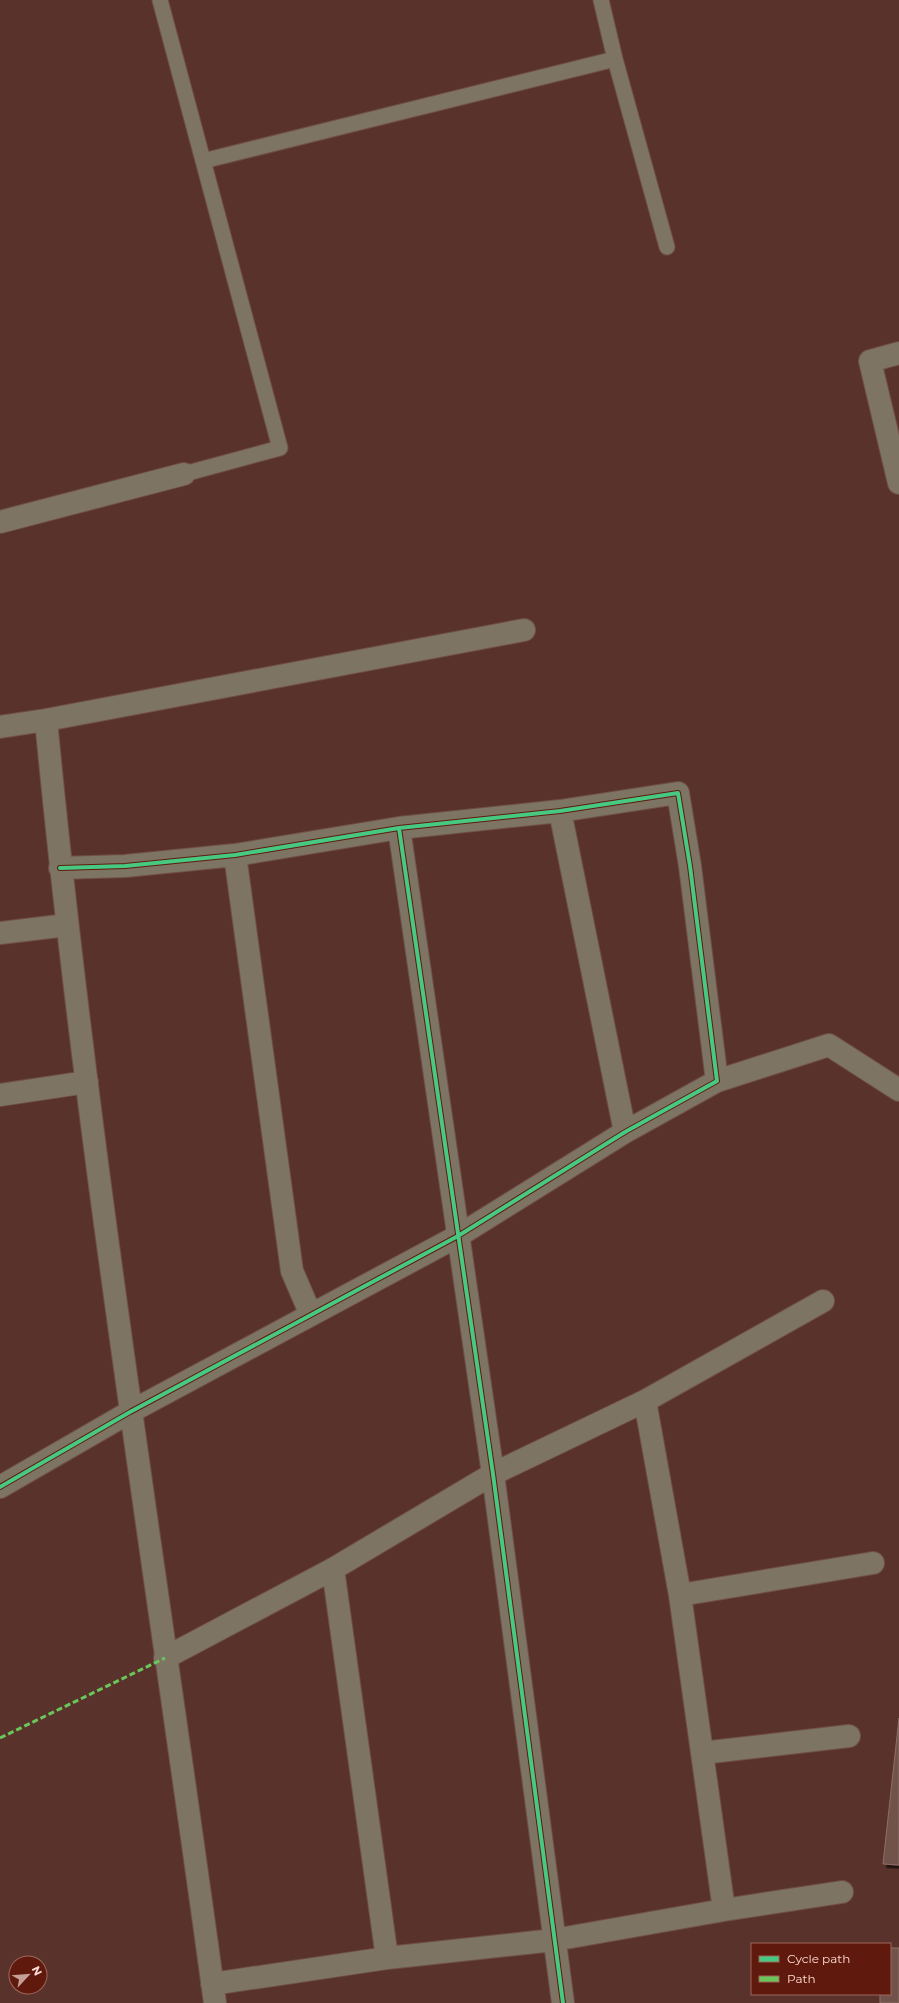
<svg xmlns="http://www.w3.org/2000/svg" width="899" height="2003" viewBox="0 0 899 2003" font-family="Montserrat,sans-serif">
<defs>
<filter id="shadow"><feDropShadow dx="3.5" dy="3.5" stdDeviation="0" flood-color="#0009"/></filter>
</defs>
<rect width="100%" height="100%" fill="#59332b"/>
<path fill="#71524b" stroke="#8f6e67" filter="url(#shadow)" d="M899,1718V1865L883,1864Z
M890,1948H899V2003H880V1994H890Z"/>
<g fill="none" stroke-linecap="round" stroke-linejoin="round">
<g stroke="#705049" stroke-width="17">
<path id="lane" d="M160,0L280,448L184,474
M601,0L615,59L667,247
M203,161L615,59"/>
</g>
<g stroke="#705049" stroke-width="24">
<path id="street" d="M899,353L870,361L899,483
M0,522L184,474
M46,720C87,1150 157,1576 215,2003
M0,727L46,720L524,630
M560,811L625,1132
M399,828L493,1474L563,2003
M235,855L292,1271L311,1315
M0,933L67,925
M717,1081L829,1045L899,1090
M0,1095L87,1082
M0,1487L130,1412L458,1236L625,1132L717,1081L690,866L678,793L560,811L399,828L235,855L125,866L60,868
M333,1569L387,1958
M680,1595L873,1563
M165,1658L333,1569L493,1474L645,1401L823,1301
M702,1753L849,1736
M724,1910L842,1892
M212,1984L387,1958L554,1940L724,1910L680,1595L645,1401"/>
</g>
<use href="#lane" stroke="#7e7464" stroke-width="15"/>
<use href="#street" stroke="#7e7464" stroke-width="22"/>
<path stroke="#6ac65a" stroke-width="3" stroke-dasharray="6 3" stroke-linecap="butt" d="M0,1738L165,1658"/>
<g stroke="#5f1a0d" stroke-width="6">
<path id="cycleway" d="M399,828L493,1474L563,2003
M0,1487L130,1412L458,1236L625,1132L717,1081L690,866L678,793L560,811L399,828L235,855L125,866L60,868"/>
</g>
<use href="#cycleway" stroke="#46c982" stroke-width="4"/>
</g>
<rect x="751" y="1943" width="140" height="52" fill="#5f1a0d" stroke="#9f675c"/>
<rect x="759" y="1956" width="20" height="6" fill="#46c982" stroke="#9f675c"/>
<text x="787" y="1963" font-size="12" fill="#ffdbd3">Cycle path</text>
<rect x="759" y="1976" width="20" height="6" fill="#6ac65a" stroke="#9f675c"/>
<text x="787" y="1983" font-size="12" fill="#ffdbd3">Path</text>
<g transform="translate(28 1975) rotate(64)"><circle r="19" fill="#5f1a0d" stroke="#9f675c"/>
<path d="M0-3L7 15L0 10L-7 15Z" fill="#c5a098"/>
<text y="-6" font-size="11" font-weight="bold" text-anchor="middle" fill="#ffdbd3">N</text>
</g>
</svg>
